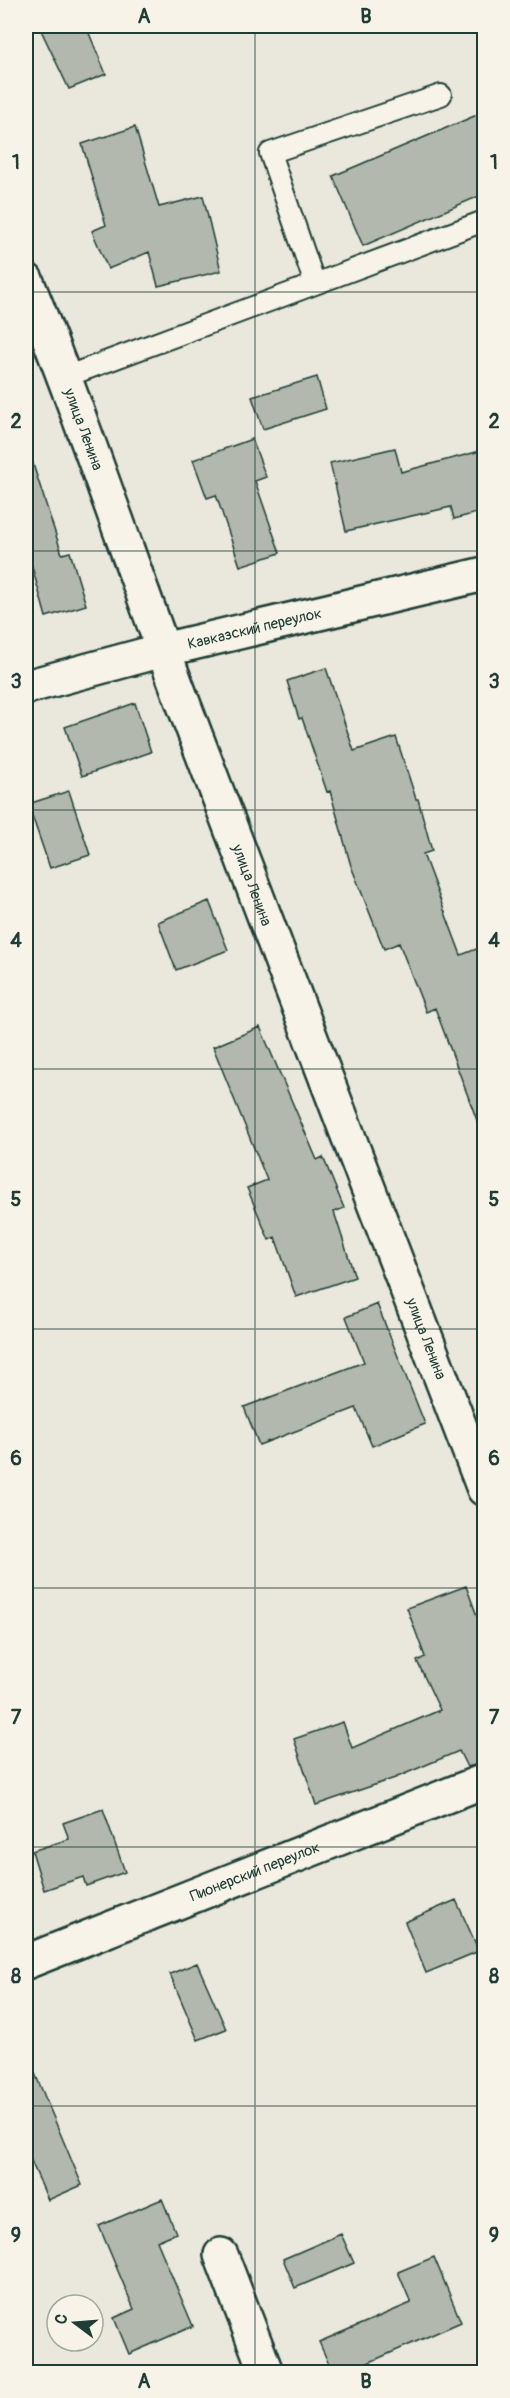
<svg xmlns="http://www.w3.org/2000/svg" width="510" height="2398" viewBox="0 0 510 2398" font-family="Pangolin,sans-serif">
<rect width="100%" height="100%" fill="#eae8dd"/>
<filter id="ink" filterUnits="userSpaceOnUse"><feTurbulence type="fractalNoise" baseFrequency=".0167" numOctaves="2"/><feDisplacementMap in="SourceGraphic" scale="12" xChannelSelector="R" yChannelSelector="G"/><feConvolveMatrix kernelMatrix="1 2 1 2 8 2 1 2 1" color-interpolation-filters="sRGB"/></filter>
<g filter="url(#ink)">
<path fill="#b2b8ae" stroke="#1f3d34" stroke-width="1.5" d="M39,26H86L106,74L69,89Z
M484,112V194L363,246L333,176Z
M135,127L159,207L203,196L221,271L158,286L149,252L108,269L92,231L106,225L82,144Z
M317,377L326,409L263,429L252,397Z
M252,439L266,477L255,481L280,553L240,566L216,495L207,498L193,460Z
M395,448L401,472L484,450V511L454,519L451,507L346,531L330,463Z
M32,461L62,554L70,552L86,605L46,617L26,545V462Z
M326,668L354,751L396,737L416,799H418L432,851L423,854L461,955L484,946V1130L481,1131L435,1008L426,1012L399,943L384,949L351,866L330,791L327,792L302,718L299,719L287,681Z
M135,703L151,752L82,776L65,727Z
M69,791L90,855L50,868L28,804Z
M209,901L228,950L176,970L158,922Z
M260,1027L317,1160L323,1157L344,1208L334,1212L355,1277L296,1297L275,1237L269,1240L247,1188L267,1180L213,1047Z
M377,1304L425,1424L372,1446L356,1408L259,1445L244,1407L364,1362L346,1317Z
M466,1586L484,1635V1763L467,1767L459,1751L395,1778L316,1805L294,1739L343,1722L352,1748L440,1710L417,1661L425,1657L407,1608Z
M103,1809L125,1872L86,1886L83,1877L44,1890L32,1851L69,1839L63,1823Z
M456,1900L479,1951L426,1973L405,1922Z
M197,1963L226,2029L198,2040L170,1974Z
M26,2052L82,2185L48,2200L26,2149Z
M162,2199L176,2233L157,2241L193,2326L129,2354L114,2318L134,2309L99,2226Z
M341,2234L354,2263L295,2288L283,2259Z
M434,2257L461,2322L345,2373H333L319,2342L411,2303L398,2272Z"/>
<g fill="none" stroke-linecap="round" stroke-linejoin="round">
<g stroke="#1f3d34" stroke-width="24">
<path id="service" d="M315,284L270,153L441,95
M65,377L484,221"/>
</g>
<g stroke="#1f3d34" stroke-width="38">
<g id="minor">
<path id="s1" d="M26,687L163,650L484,574"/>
<path id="s2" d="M26,1962L484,1781"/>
<path d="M221,2255L266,2372"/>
</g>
</g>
<g stroke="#1f3d34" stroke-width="38">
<g id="tertiary">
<path id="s3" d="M26,280C83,419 129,560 182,700C281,964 383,1226 484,1489"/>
</g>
</g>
<use href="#service" stroke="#f7f3e8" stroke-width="20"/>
<use href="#minor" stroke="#f7f3e8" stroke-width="33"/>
<use href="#tertiary" stroke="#f7f3e8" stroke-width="33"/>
</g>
</g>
<path fill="none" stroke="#1f3d34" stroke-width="1.5" stroke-opacity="0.55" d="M255,26V2372M26,292H484M26,551H484M26,810H484M26,1069H484M26,1329H484M26,1588H484M26,1847H484M26,2106H484"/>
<g text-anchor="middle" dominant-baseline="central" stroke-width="4.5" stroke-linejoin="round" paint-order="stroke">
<g font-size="15" fill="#1f3d34" stroke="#f7f3e8">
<text stroke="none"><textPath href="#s3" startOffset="160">улица Ленина</textPath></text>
<text stroke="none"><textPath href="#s1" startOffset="236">Кавказский переулок</textPath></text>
<text stroke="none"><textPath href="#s3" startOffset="646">улица Ленина</textPath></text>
<text stroke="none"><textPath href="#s3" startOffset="1132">улица Ленина</textPath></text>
<text stroke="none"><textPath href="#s2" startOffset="246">Пионерский переулок</textPath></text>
</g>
</g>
<rect width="510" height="2398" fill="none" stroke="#f7f3e8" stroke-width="66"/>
<g transform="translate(75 2323) rotate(286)"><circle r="28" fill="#f7f3e8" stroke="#a1aaa0" stroke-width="1.5"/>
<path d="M0-4.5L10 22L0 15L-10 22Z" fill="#1f3d34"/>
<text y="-9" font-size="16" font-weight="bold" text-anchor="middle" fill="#1f3d34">С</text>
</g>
<rect x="33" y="33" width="444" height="2332" fill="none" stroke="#1f3d34" stroke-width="2"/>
<g font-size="20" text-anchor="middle" font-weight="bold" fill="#1f3d34">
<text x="144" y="23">A</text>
<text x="366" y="23">B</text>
<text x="16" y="169">1</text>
<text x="494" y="169">1</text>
<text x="16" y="428">2</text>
<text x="494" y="428">2</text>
<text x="16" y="688">3</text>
<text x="494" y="688">3</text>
<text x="16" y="947">4</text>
<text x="494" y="947">4</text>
<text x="16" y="1206">5</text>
<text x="494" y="1206">5</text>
<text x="16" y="1465">6</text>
<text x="494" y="1465">6</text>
<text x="16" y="1724">7</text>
<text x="494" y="1724">7</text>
<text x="16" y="1983">8</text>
<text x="494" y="1983">8</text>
<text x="16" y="2242">9</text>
<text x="494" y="2242">9</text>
<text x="144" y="2388">A</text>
<text x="366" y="2388">B</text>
</g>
</svg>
